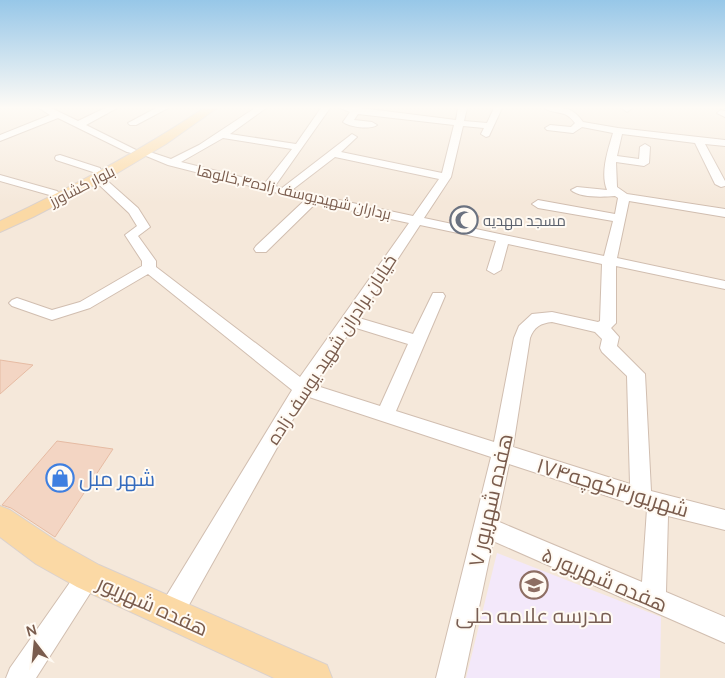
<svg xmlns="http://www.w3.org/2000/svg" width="725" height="678" viewBox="0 0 725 678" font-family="Manrope,Cairo,sans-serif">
<rect width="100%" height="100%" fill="#fdf6ec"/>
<path fill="#f5e8da" d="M0,108H725V678H0Z"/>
<path fill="#f3e8fa" d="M497,553L661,617L660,678H466Z"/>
<path fill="#f3d5c3" stroke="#e6bba3" d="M455,211L479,216L475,227L449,221Z
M0,360L33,365L0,394Z
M57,441L113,449L55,537L11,508L2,505Z"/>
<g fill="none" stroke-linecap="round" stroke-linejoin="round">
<g stroke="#d1beb0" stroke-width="2">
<path id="minor" d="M39,108H51L78,121L105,108H117L86,125L136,150L131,153L127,152L58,118L0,141V135L50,115Z
M156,108H168L136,125H130L128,123Z
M255,108H266L230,134L296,144L321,108H330L275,186L282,188L352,134L357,137L341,152L442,173L454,125L358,114L354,120L372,122L377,125C370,130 350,127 343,122L350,112L340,108H361L456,120L458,108H467L464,121L487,123L494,108H502L489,136L486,137L481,134L484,128L463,126L451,177L424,218L604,256L613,221L538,208L532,204L538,200L615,214L618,198L615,196C603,197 580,198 571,190L577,187L607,190C600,173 608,150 613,133L582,127L573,133L547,130L545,128L550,125L571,127L575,123C564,108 557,116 544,108C563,108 571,105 583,122L618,128L725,140V146L705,144L725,181V186L721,187L715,184L695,143L622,134L617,156L639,159L640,147L645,144L650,147L649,163L644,166L616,162L617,187L627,194L725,209V217L629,201L617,258L725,281V289L616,266V323L611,328L619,337L617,346L645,374L651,491L725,510V530L668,516L666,592L725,617V643L493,541L464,678H436L491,457L306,396L180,621L171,625L162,621L158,612L162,603L292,390L148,274L90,308L52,320L12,306L9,303L12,300L17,298L52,310L80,302L142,266V261L125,235L137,226L129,213L93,179L95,177H103L138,208L150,227L138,236L156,261V267L300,377L409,223L316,203L266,252H256L254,249L256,246L305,200L168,165L139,153L144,150L171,159L199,145ZM223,138L292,149L265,183L181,162ZM335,157L439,179L413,216L292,190ZM420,225L496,241L487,270L494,274L501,270L508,244L602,264L600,321L598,322L552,312L532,314L519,326L514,338L494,442L396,411L445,296L443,293H433L413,334L359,318ZM552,322L595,332L602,339L600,348L602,352L627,376L630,484L513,447L530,338C534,327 541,323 552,322ZM353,327L408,344L380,406L314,385ZM509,464L647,509L642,582L497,521Z
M622,108H631V109L627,112Z
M721,110L725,111V117L717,113Z
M60,155L100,168L101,170L96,173L56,160L55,158L56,156Z
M0,175L57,191L59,193L53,196L0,181Z
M88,564L96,568L100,576L96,584L36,678H6L10,668L80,568Z"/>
</g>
<g stroke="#dad1cd" stroke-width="2">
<path id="major" d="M204,108H217L166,144L114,175L33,217L0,232V221C70,188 139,152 204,108Z
M0,506L10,510L58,542L99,565L327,665L332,678H274L77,587L36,564L0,537Z"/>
</g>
<use href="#minor" fill="#fff" fill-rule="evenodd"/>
<use href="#major" fill="#fbd9a5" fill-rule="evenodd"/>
</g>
<linearGradient id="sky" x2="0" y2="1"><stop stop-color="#97c7e8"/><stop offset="0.53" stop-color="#fefbf6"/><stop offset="1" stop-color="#fefbf6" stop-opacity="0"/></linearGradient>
<rect width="725" height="203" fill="url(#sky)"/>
<defs>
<g id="mosque-ring" transform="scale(1.4375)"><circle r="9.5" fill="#fffaf3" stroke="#6b7280" stroke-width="1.5"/><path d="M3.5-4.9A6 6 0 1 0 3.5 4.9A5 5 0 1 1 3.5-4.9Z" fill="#6b7280"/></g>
<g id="shop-ring" transform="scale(1.4375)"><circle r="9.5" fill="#fffaf3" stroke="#3f7fe0" stroke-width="1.5"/><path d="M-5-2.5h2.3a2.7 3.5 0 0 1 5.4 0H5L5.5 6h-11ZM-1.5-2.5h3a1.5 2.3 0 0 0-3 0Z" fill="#3f7fe0"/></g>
<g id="school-ring" transform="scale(1.4375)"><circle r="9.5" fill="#fffaf3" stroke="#8d6e63" stroke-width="1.5"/><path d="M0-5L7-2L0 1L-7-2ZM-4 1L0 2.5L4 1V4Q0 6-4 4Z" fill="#8d6e63"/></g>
</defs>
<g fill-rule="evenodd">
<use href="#mosque-ring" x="464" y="220"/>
<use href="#shop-ring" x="60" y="478"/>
<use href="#school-ring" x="534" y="585"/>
</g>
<g text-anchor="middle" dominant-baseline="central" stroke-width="4" stroke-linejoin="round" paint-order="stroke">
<g font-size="15" fill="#7a5c4d" stroke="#fffaf3">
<text transform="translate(82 186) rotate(-27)">بلوار کشاورز</text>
<text transform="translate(294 192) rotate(13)">برداران شهیدیوسف زاده۴,خالوها</text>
</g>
<g font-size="15" fill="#5b616d" stroke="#fffaf3" text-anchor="start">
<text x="483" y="220">مسجد مهدیه</text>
</g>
<g font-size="18" fill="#7a5c4d" stroke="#fffaf3">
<text transform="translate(331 349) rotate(-57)">خیابان برادران شهید یوسف زاده</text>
</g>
<g font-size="21" fill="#366cbe" stroke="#fffaf3" text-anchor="start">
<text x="79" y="478">شهر مبل</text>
</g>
<g font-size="21" fill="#7a5c4d" stroke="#fffaf3">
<text transform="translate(613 487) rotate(17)">۱۷شهریور۳کوچه۴</text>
<text transform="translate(490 500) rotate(-77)">هفده شهریور ۷</text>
<text transform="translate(605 579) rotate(23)">هفده شهریور ۵</text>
<text transform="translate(153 605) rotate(24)">هفده شهریور</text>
</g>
<g font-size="21" fill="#785e54" stroke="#fffaf3">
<text x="534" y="615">مدرسه علامه حلی</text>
</g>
</g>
<g transform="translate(35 643) rotate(344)" stroke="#fffaf3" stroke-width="4" paint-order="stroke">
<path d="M0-4L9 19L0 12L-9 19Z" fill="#7a5c4d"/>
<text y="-8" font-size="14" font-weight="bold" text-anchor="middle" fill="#7a5c4d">N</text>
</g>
</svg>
